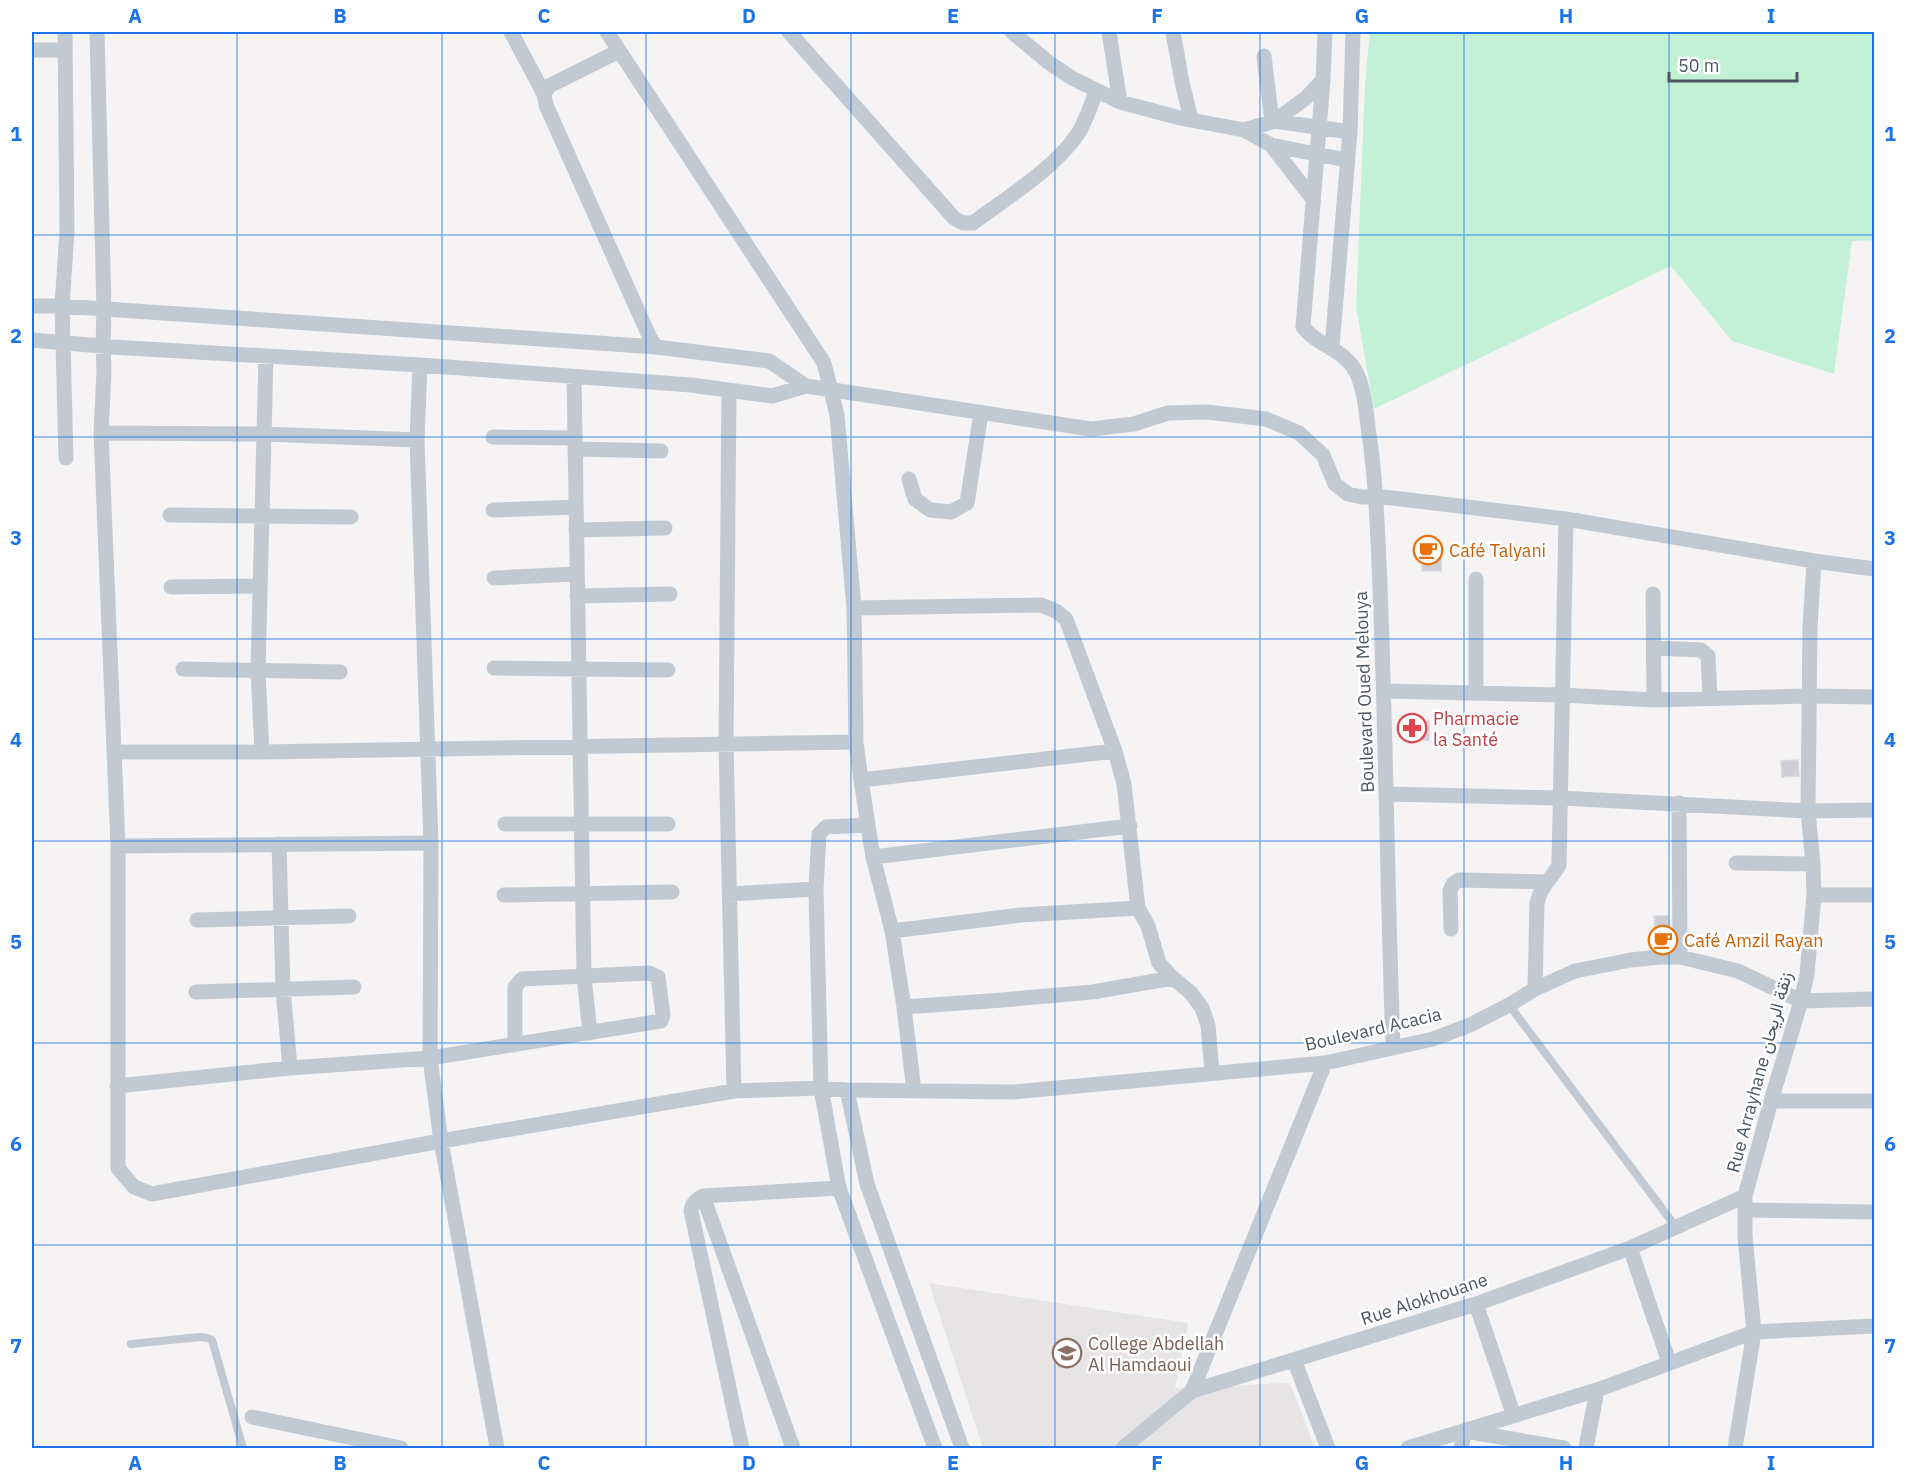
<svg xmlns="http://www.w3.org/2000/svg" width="1906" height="1480" viewBox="0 0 1906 1480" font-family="'IBM Plex Sans',Vazirmatn,sans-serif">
<rect width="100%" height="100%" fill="#f5f3f3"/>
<path fill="#e6e4e5" d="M929,1283L1188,1323L1175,1388L1290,1383L1315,1448H983Z"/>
<path fill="#c3f1d5" d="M1370,32H1874V240L1852,241L1834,374L1732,341L1671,266L1374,409L1356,307L1365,84Z"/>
<path fill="#cdcfd5" stroke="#d7d9de" stroke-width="1.5" d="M1422,543L1442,544L1441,571H1422Z
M1408,721H1429V740L1409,741Z
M1798,760L1799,776L1782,777L1781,761Z
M1654,916H1668L1670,945H1656Z"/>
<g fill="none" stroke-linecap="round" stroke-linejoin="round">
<path stroke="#c1cad2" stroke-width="8" d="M1509,1005L1676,1227
M131,1344L200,1337L208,1338L212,1340L243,1448"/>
<path stroke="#c1cad2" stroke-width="15" d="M65,32L67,232L62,306L66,458
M97,32L104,309L103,346L104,371L101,433L118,846V1168L134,1187L152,1194L441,1141L734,1091L821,1088L847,1090L1013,1092L1325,1063L1433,1039L1470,1025L1509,1005L1535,989L1575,971L1631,960L1660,957H1680L1738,971L1801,1001L1874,999
M511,32L544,94
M607,32L824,363L837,415L854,608L856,742L861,780L873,857L892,931L904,1007L914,1091
M789,32L954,218L963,223H973C1006,198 1059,166 1080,130C1087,118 1091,104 1096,92
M1012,32L1048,62L1072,78L1120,102L1180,118L1244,130L1271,145L1312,198
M1109,32L1120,102
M1173,32L1182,82L1191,119
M1325,32L1323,80L1303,327C1318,347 1346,349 1357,374C1364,390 1366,409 1368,427C1375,472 1377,517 1379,562C1386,724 1387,886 1393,1047
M32,50H65
M619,51L549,86L544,94L546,105L650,338L656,347
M1264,56L1272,122
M1275,121L1350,132
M1244,130L1275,121L1307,97L1323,80
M1271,145L1347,160
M32,306H62L656,347L769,361L806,386
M32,340L112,347L420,365L691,385L772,396L806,386L1091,429L1134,424L1168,413L1207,412L1266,419L1299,433L1323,455L1335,484L1348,494L1362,497L1376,496L1566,519L1814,561L1874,569
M1332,347L1350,132L1353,32
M574,377L584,976L590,1033
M729,390L726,744L734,1091
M101,433L265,434L417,440L431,843L430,1058C507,1046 584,1034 661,1021L663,1015L658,977L649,973L522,979L515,987V1045
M493,437L575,438
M417,440L420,365
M575,449L661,451
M909,479L915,499L930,510L951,512L967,503L981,413
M493,510L576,507
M170,515L351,517
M576,530L665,528
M494,578L577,574
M1476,579V693
M171,587L259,586
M1653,594L1654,700
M577,596L670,594
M854,608L1041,605L1056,611L1066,619L1115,751L1124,784L1138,908L1148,926L1159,963L1173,978L1191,993L1202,1008L1208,1025L1212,1073
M1654,648L1701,650L1708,656L1710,698
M494,668L668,670
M183,669L340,672
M1385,691L1562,695L1654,700L1809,696L1874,697
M115,752H262L258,671L266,356
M262,752L856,742
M861,780L1115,751
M1386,794L1560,798L1808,811L1874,810
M1679,803L1680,957
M505,824H668
M279,844L283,989L290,1068
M118,846L431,843
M873,857L1130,826
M1736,863L1813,864
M816,889L821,1088L839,1188L935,1448
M729,894L816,889L819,834L826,827L868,825
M504,895L672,892
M1814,895H1874
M197,920L349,916
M1451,929L1450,891L1453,884L1459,880L1546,882
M892,931L1021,915L1138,908
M1535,989L1537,903C1541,885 1551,880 1559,865L1566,519
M196,992L354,987
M904,1007L1003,1000L1092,992L1173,978
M117,1086L290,1068L430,1058L441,1141L497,1448
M847,1090L867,1184L962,1448
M1771,1101H1874
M703,1196L793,1448
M1745,1210L1874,1212
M1630,1248L1669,1362
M1476,1304L1514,1416
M1294,1360L1328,1448
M1192,1391L1325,1063
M252,1417L401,1448
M742,1448L691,1211C692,1203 696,1200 703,1196L839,1188
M1123,1448L1192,1391L1476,1304L1630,1248L1745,1196
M1408,1448L1597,1390L1754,1332L1874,1326
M1461,1448L1465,1431L1564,1448
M1586,1448L1597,1390
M1735,1448L1754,1332L1745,1236V1196L1771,1101L1801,1001L1807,974L1814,895L1813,864L1808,811L1810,627L1814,561"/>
</g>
<path fill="none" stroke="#1a73e8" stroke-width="1.5" stroke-opacity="0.55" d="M237,32V1448M442,32V1448M646,32V1448M851,32V1448M1055,32V1448M1260,32V1448M1464,32V1448M1669,32V1448M32,235H1874M32,437H1874M32,639H1874M32,841H1874M32,1043H1874M32,1245H1874"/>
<defs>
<g id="cafe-ring" transform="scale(1.5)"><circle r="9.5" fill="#fff" stroke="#e8710a" stroke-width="1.5"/><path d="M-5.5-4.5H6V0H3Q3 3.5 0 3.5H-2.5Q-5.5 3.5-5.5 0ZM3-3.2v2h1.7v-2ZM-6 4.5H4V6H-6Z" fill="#e8710a"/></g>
<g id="pharmacy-ring" transform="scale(1.5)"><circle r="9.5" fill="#fff" stroke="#e0444e" stroke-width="1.5"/><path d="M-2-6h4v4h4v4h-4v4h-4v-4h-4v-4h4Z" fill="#e0444e"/></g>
<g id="school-ring" transform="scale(1.5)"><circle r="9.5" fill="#fff" stroke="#8d6e63" stroke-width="1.5"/><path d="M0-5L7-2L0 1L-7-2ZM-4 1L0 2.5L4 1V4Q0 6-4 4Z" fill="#8d6e63"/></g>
</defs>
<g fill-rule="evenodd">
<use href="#cafe-ring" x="1428" y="550"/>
<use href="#pharmacy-ring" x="1412" y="728"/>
<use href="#cafe-ring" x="1663" y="940"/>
<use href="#school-ring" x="1067" y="1353"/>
</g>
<g text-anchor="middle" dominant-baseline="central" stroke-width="5" stroke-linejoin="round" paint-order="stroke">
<g font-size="18" fill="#c56008" stroke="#fff" text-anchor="start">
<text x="1449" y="550">Café Talyani</text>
<text x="1684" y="940">Café Amzil Rayan</text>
</g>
<g font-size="18" fill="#4a5661" stroke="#fff">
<text transform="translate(1364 692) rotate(-92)">Boulevard Oued Melouya</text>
<text transform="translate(1373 1029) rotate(-13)">Boulevard Acacia</text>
<text transform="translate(1759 1072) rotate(-75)">Rue Arrayhane زنقة الريحان</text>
<text transform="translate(1424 1299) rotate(-18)">Rue Alokhouane</text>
</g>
<g font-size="18" fill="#be3a42" stroke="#fff" text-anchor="start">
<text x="1433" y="718">Pharmacie<tspan x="1433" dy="21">la Santé</tspan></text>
</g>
<g font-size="18" fill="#785e54" stroke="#fff" text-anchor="start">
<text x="1088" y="1343">College Abdellah<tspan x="1088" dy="21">Al Hamdaoui</tspan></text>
</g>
</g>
<rect width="1906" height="1480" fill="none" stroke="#ffffff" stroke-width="66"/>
<path d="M1669 72v9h128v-9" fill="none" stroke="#4a5661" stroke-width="3"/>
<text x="1678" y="72" font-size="18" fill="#4a5661" stroke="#ffffff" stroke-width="4.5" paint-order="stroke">50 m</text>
<rect x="33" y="33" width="1840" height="1414" fill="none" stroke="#1a73e8" stroke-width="2"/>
<g font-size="20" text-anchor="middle" font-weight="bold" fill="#1a73e8">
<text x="135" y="23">A</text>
<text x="340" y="23">B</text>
<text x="544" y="23">C</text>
<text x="749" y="23">D</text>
<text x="953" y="23">E</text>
<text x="1157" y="23">F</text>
<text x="1362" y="23">G</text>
<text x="1566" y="23">H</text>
<text x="1771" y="23">I</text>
<text x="16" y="141">1</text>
<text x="1890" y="141">1</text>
<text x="16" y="343">2</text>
<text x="1890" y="343">2</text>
<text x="16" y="545">3</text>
<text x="1890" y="545">3</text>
<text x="16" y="747">4</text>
<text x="1890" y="747">4</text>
<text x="16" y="949">5</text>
<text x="1890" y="949">5</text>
<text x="16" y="1151">6</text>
<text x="1890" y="1151">6</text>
<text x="16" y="1353">7</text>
<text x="1890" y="1353">7</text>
<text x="135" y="1470">A</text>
<text x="340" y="1470">B</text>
<text x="544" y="1470">C</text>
<text x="749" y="1470">D</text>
<text x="953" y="1470">E</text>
<text x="1157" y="1470">F</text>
<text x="1362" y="1470">G</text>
<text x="1566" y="1470">H</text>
<text x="1771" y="1470">I</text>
</g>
</svg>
